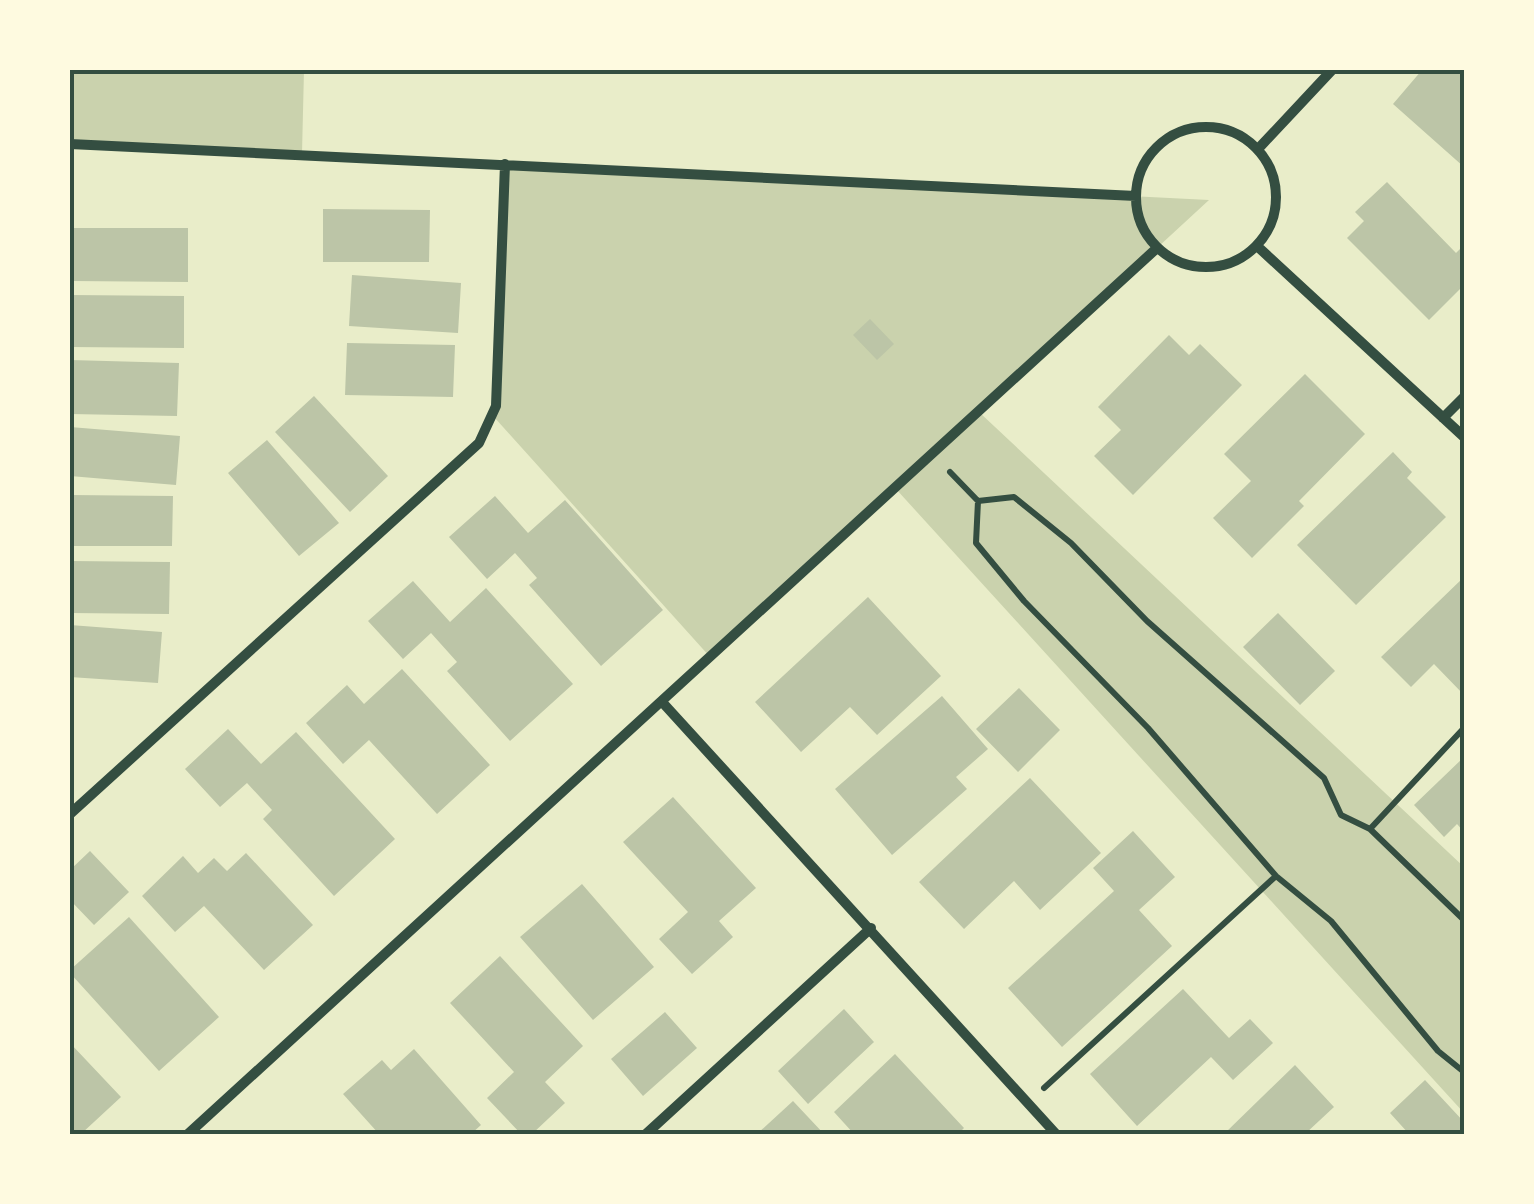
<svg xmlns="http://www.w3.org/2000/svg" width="1534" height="1204" viewBox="0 0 1534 1204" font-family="Ubuntu,sans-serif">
<rect width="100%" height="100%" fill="#e9edc9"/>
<path fill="#cad2ad" d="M70,70H304L302,153L70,144Z
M505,164L1209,200L979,412L1464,867V1113L896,489L711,658L494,417Z"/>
<path fill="#bcc5a7" d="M1422,70H1464V167L1393,104Z
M1387,182L1456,253L1464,245V285L1429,320L1347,238L1364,221L1355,212Z
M323,209L430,210L429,262H323Z
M72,228H188V282L72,281Z
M352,275L461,283L458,333L349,326Z
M70,295L184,296V348L70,347Z
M870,319L894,344L877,360L853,335Z
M1169,335L1189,355L1200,344L1242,385L1133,495L1094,456L1121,430L1098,407Z
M347,343L455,345L453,397L345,395Z
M70,360L179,363L177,416L70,414Z
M1305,374L1365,434L1299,501L1304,506L1252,558L1213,518L1251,481L1224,454Z
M314,396L388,476L350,512L275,432Z
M70,427L180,436L176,485L70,476Z
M267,440L339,523L299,556L228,473Z
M1393,452L1412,472L1407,478L1446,517L1356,605L1297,545Z
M70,495L173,496L172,546H70Z
M495,496L528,533L565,500L663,610L601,666L529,585L537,578L515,553L487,579L449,537Z
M70,561L170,562L169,614L70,613Z
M1464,577V695L1434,664L1411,687L1381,657Z
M413,581L450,622L486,588L573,684L510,741L447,671L457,662L431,633L403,659L368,621Z
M868,597L941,676L877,735L850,707L801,752L755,702Z
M1278,613L1335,671L1300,705L1243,647Z
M70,625L162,632L158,683L70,677Z
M402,669L490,765L437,814L369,740L343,764L306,723L347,685L364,704Z
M1019,688L1060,730L1018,772L976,729Z
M942,696L988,749L956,777L967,789L892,855L835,789Z
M228,729L261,764L296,732L395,839L334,896L263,819L272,810L247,783L220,807L185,769Z
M1464,757V832L1457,824L1444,837L1414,805Z
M1030,778L1101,853L1040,910L1014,881L964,929L919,882Z
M673,797L756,888L719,921L733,937L692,974L659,939L688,912L623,842Z
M1133,831L1175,877L1139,910L1172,946L1062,1047L1008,988L1114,891L1093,868Z
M90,851L129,892L94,925L70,900V870Z
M246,853L313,925L264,970L204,906L175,932L142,896L183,856L198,873L214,858L227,871Z
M582,884L654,967L593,1020L520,937Z
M129,917L219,1017L159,1071L70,973V970Z
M500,956L583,1046L545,1082L565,1103L532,1134H521L487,1098L514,1072L450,1003Z
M1183,989L1229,1038L1250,1019L1273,1043L1233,1080L1211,1057L1137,1126L1090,1074Z
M844,1009L874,1042L808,1104L778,1071Z
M665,1012L697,1048L643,1096L611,1059Z
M70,1043L121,1097L81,1134H70Z
M414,1049L481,1125L471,1134H379L343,1094L382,1060L391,1070Z
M895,1054L964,1128L958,1134H854L834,1112Z
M1295,1065L1334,1107L1305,1134H1224Z
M1425,1080L1464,1122V1134H1409L1390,1113Z
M793,1101L824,1134H757Z"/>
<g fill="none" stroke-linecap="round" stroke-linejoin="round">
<path stroke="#344e41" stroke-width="6" d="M950,472L978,501L1014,497L1071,543L1147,621L1324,778L1341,815L1370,829L1464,920
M978,501L976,543L1024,601L1148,728L1276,876L1331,921L1438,1051L1464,1072
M1370,829L1464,728
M1044,1088L1276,876"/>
<path stroke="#344e41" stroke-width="10" d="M1136 197a70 70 0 1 1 140 0a70 70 0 1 1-140 0Z
M70,144L1136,196
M1258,149L1332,70
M1257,246L1464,437
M1443,418L1464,397
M663,703L1056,1134
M70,814L479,443L496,406L505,164
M188,1134L1157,248
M646,1134L871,928"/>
</g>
<rect width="1534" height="1204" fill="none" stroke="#fefae0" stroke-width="145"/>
<rect x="72" y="72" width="1390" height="1060" fill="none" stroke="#344e41" stroke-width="4"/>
</svg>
